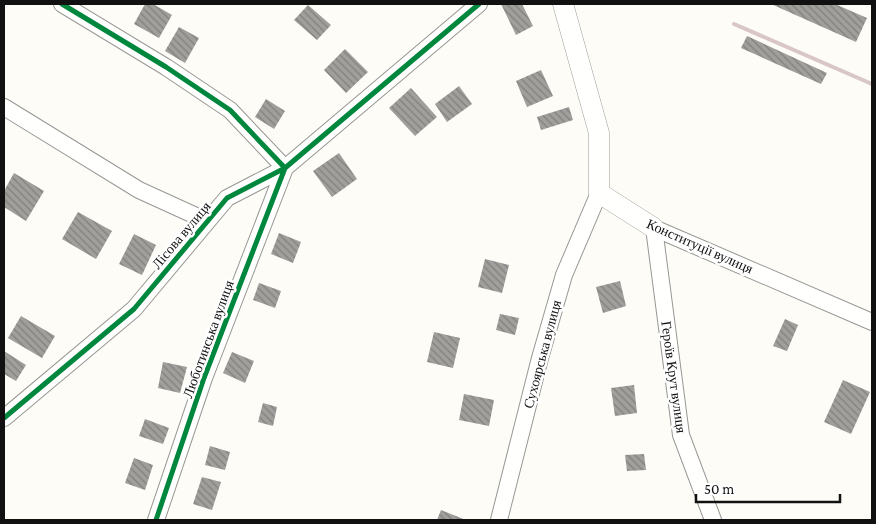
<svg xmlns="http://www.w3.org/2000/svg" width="876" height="524" viewBox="0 0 876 524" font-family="'Crimson Pro',serif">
<defs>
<pattern id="building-back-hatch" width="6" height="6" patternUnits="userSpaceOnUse" patternTransform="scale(1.25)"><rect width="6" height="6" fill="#a19f9c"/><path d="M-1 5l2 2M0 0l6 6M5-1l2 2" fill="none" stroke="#82807e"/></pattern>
</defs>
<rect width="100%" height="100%" fill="#fdfcf7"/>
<path fill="url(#building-back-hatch)" d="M145,4H153L172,15L159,38L134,24Z
M501,4H522L533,26L516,35Z
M771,4H835L867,18L856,42Z
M308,5L331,25L317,40L294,20Z
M179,27L199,38L185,63L165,51Z
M747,36L827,73L821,84L741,48Z
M345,49L368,72L346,93L324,70Z
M541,70L553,96L527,107L516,81Z
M459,86L472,104L447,122L435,104Z
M411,88L437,117L415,136L389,108Z
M266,99L285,111L274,129L255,117Z
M569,107L573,120L541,130L537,117Z
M339,153L357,179L332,197L313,171Z
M14,173L44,191L26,221L4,207V191Z
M78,212L112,231L96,259L62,239Z
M279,233L301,242L293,263L271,254Z
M134,234L156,245L142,275L119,264Z
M485,259L509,265L502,293L478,287Z
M620,281L626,306L603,313L596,287Z
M259,283L281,291L275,308L253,300Z
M500,314L519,318L515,335L496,330Z
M21,316L55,336L42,358L8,338Z
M785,319L798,325L787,351L773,346Z
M434,332L460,338L453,368L427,362Z
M4,351L26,365L16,381L4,374Z
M232,352L254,361L245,383L223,373Z
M163,362L187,367L180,393L158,388Z
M843,380L870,392L851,434L824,422Z
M634,385L637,413L615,416L611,388Z
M464,394L494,400L489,426L459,420Z
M263,403L277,407L273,426L258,422Z
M145,419L169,428L163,444L139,436Z
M210,446L230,452L225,470L205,465Z
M644,454L646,470L627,471L625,455Z
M134,458L153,465L145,490L125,483Z
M202,477L221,482L212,510L193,504Z
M441,510L466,520H437Z"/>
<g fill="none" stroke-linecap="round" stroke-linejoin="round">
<g stroke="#979795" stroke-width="18">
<path id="minor" d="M62,4L166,67L230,110L285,168L204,378L156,520
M4,107L139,190L207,221
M654,228L681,435L713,520
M654,228L872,322
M4,418L134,309L227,198L285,168L479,4
M499,520L540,358L564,275L599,193"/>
</g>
<g stroke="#979795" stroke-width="21">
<path id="tertiary" d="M563,4L599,133V193L654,228"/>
</g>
<use href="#minor" stroke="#fffffe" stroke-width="16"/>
<use href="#tertiary" stroke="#fffffe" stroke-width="20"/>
<path stroke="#d9c6c7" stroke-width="4" d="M734,24L872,84"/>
<g stroke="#fff" stroke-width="8">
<path id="cycleway" d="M62,4L166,67L230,110L285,168L204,378L156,520
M4,418L134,309L227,198L285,168L479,4"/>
</g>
<use href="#cycleway" stroke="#00873e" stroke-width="5"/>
</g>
<g text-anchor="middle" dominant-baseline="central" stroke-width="5" stroke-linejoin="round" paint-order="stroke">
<g font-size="14" fill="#111" stroke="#fff">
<text transform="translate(181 235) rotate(-50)">Лісова вулиця</text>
<text transform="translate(700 246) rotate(24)">Конституції вулиця</text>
<text transform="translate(208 339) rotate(-70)">Люботинська вулиця</text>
<text transform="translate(542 354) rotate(-75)">Сухоярська вулиця</text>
<text transform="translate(674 377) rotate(82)">Героїв Крут вулиця</text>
</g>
</g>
<rect width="876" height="524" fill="none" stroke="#111111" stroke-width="10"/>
<path d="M696 494v8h144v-8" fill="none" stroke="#111111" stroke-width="2.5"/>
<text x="704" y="494" font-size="15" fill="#111111" stroke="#ffffff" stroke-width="4" paint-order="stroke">50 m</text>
</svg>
